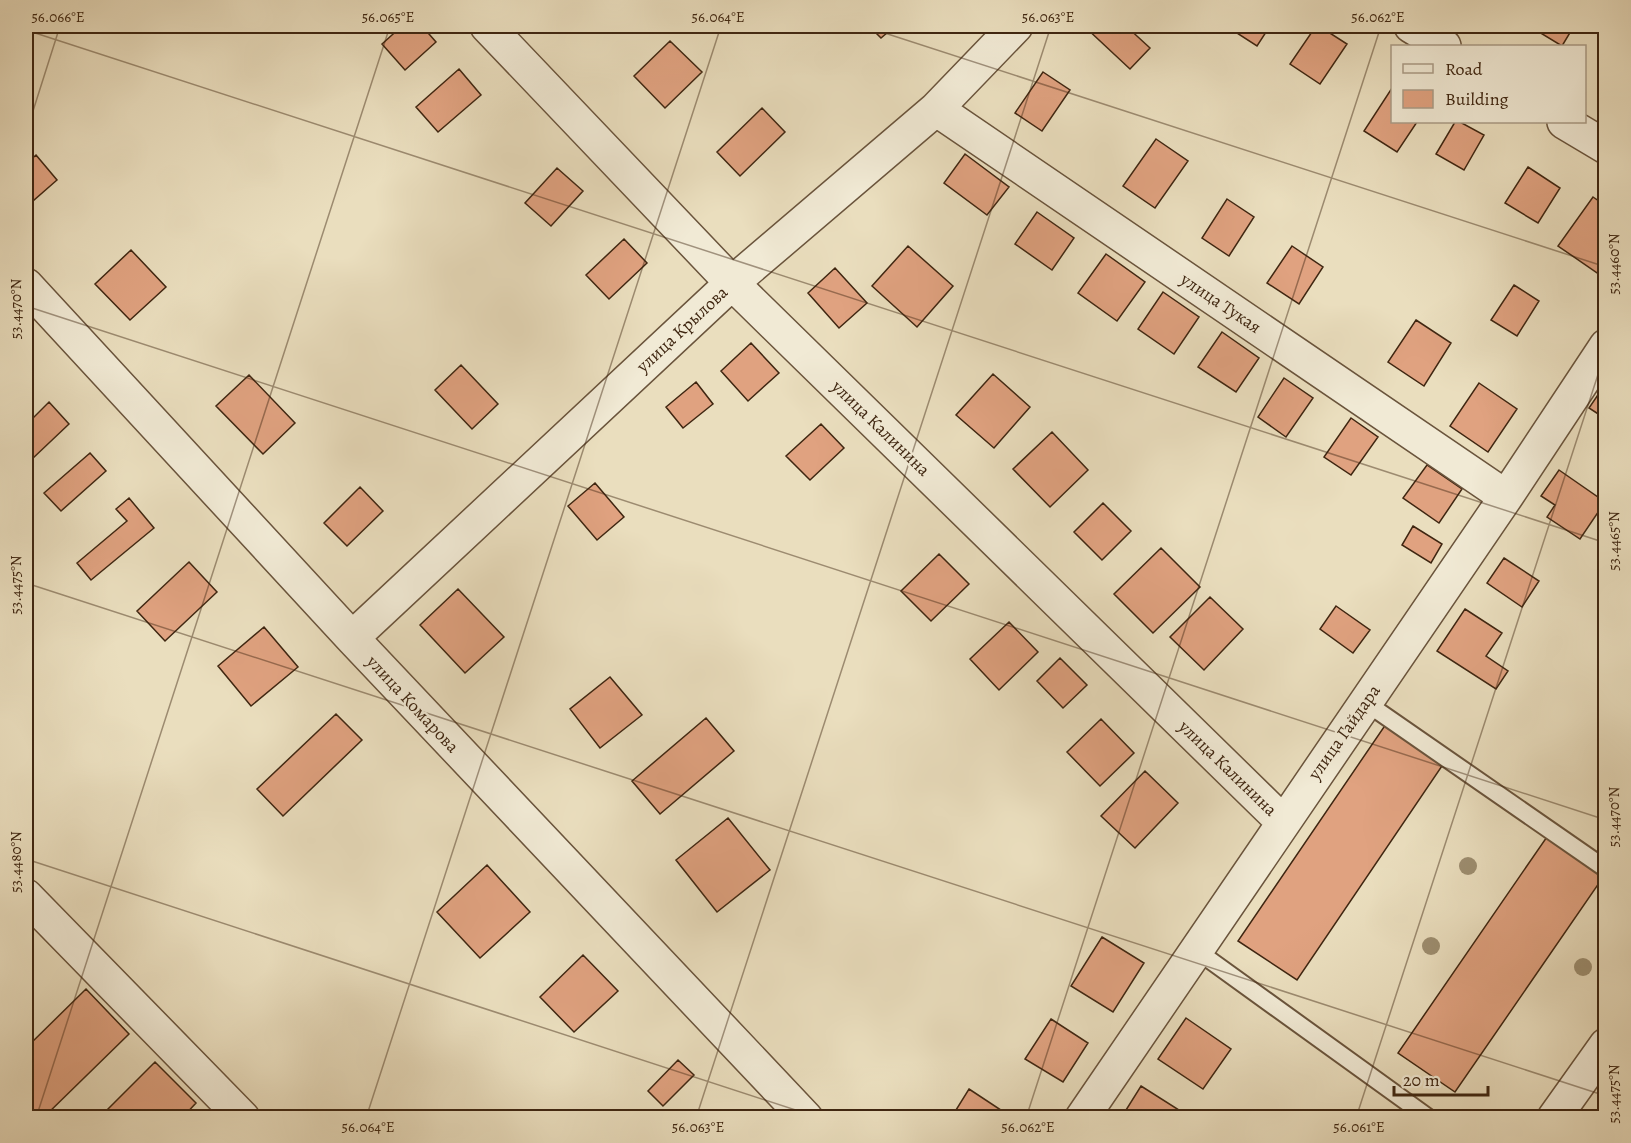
<svg xmlns="http://www.w3.org/2000/svg" width="1631" height="1143" viewBox="0 0 1631 1143" font-family="Alegreya,serif">
<rect width="100%" height="100%" fill="#eadebe"/>
<filter id="stains"><feTurbulence type="fractalNoise" baseFrequency=".00333" numOctaves="4"/><feColorMatrix values="0 0 0 0 .2 0 0 0 0 .09 0 0 0 0 .02 0 0 0 .5 -.17"/></filter>
<radialGradient id="worn" r=".72"><stop offset=".6" stop-color="#630" stop-opacity="0"/><stop offset="1" stop-color="#630" stop-opacity=".3"/></radialGradient>
<path fill="#e0a280" stroke="#3f2611" stroke-width="1.5" d="M402,26H422L436,42L405,70L382,44Z
M869,26H895L881,38Z
M1084,26H1126L1150,48L1130,69Z
M1226,26H1270L1257,46Z
M1316,26H1319L1347,44L1320,84L1290,64Z
M1529,26H1574L1562,46Z
M670,41L702,72L665,108L634,76Z
M459,69L481,95L438,132L416,107Z
M1043,72L1070,90L1042,131L1015,113Z
M1392,88V122H1417L1397,152L1364,131Z
M762,108L785,132L740,176L717,152Z
M1455,122H1460L1484,135L1464,170L1436,154Z
M1156,139L1188,161L1155,208L1123,186Z
M965,154L1009,187L987,215L944,183Z
M36,155L57,180L26,207V164Z
M1528,167L1560,188L1538,223L1505,203Z
M557,168L583,191L551,226L525,203Z
M1593,197L1606,206V279L1558,246Z
M1227,199L1254,217L1229,256L1202,238Z
M1037,212L1074,238L1052,270L1015,244Z
M624,239L647,263L609,299L586,275Z
M908,246L953,286L917,327L872,286Z
M1292,246L1323,267L1299,304L1267,283Z
M131,250L166,287L130,320L95,284Z
M1106,254L1145,282L1117,321L1078,293Z
M835,268L867,303L839,328L808,293Z
M1514,285L1539,301L1517,336L1491,320Z
M1163,292L1199,317L1174,354L1138,329Z
M1416,320L1451,343L1424,386L1388,362Z
M1222,332L1259,358L1236,392L1198,367Z
M751,343L779,373L748,401L721,371Z
M461,365L498,404L472,429L435,390Z
M993,374L1030,407L994,448L956,415Z
M249,375L295,423L263,454L216,406Z
M1284,378L1313,398L1286,437L1258,417Z
M696,382L713,404L683,428L666,407Z
M1479,383L1517,409L1488,452L1450,426Z
M1606,383V419L1589,408Z
M49,402L69,424L31,460L26,455V425Z
M1351,418L1378,437L1351,475L1324,457Z
M821,424L844,448L810,480L786,456Z
M1052,432L1088,470L1050,507L1013,469Z
M90,453L106,471L61,511L44,493Z
M1427,465L1462,489L1439,523L1403,498Z
M1559,470L1605,502L1580,539L1547,517L1555,505L1541,496Z
M595,483L624,517L597,540L568,506Z
M360,487L383,511L347,546L324,523Z
M129,498L154,528L91,580L77,563L127,521L116,509Z
M1103,503L1131,531L1102,560L1074,532Z
M1413,526L1442,544L1431,563L1402,545Z
M1161,548L1200,587L1153,633L1114,594Z
M939,554L969,584L931,621L901,591Z
M1504,558L1539,581L1522,607L1487,583Z
M189,562L217,592L165,641L137,611Z
M458,589L504,637L465,673L420,625Z
M1210,597L1243,629L1204,670L1170,637Z
M1336,606L1370,630L1353,653L1320,629Z
M1465,609L1502,633L1486,656L1508,671L1496,689L1437,651Z
M1009,622L1038,652L999,690L970,659Z
M264,627L298,667L251,706L218,666Z
M1060,658L1087,685L1063,708L1037,681Z
M610,677L642,715L600,748L570,709Z
M336,714L362,740L283,816L257,789Z
M706,718L734,751L660,814L632,781Z
M1101,719L1134,753L1100,786L1067,752Z
M1386,724L1444,763L1297,980L1238,941Z
M1145,771L1178,803L1135,848L1101,816Z
M728,818L770,870L717,912L676,860Z
M1551,831L1606,873L1455,1092L1398,1053Z
M487,865L530,912L480,958L437,912Z
M1102,937L1144,963L1113,1012L1071,986Z
M583,955L618,991L574,1032L540,997Z
M86,989L129,1034L43,1118H26V1048Z
M1186,1018L1231,1049L1203,1089L1158,1059Z
M1051,1019L1088,1043L1063,1082L1025,1059Z
M678,1060L694,1075L663,1106L648,1091Z
M155,1062L196,1103L182,1118H99Z
M1141,1086L1179,1110L1175,1118H1121Z
M969,1089L1013,1118H951Z"/>
<g fill="none" stroke-linecap="round" stroke-linejoin="round">
<g stroke="#6a543c" stroke-width="20">
<path id="service" d="M1365,702L1606,869
M1196,950L1429,1118"/>
</g>
<g stroke="#6a543c" stroke-width="36">
<path id="minor" d="M487,26L732,283L1283,822
M1411,26L1444,46
M936,109L1506,497
M1564,122L1606,147
M26,285L352,638L806,1118
M352,638L732,283L936,109L1016,26
M26,896L243,1118
M1082,1118L1506,497L1606,346
M1554,1118L1606,1045"/>
</g>
<use href="#service" stroke="#f1ead5" stroke-width="16"/>
<use href="#minor" stroke="#f1ead5" stroke-width="33"/>
</g>
<g fill="#9d8e70">
<circle cx="1468" cy="866" r="9"/>
<circle cx="1431" cy="946" r="9"/>
<circle cx="1583" cy="967" r="9"/>
</g>
<path fill="none" stroke="#3f2611" stroke-width="1.5" stroke-opacity="0.45" d="M863,26L1606,267M26,30L1606,543M26,133L60,26M26,306L1606,820M26,583L1606,1096M26,859L820,1118M36,1118L390,26M366,1118L721,26M696,1118L1051,26M1026,1118L1381,26M1356,1118L1606,350"/>
<g text-anchor="middle" dominant-baseline="central" stroke-width="4.5" stroke-linejoin="round" paint-order="stroke">
<g font-size="18" fill="#3f2611" stroke="#f1ead5">
<text transform="translate(1221 303) rotate(34)">улица Тукая</text>
<text transform="translate(682 329) rotate(-43)">улица Крылова</text>
<text transform="translate(881 428) rotate(44)">улица Калинина</text>
<text transform="translate(413 704) rotate(47)">улица Комарова</text>
<text transform="translate(1344 732) rotate(-55)">улица Гайдара</text>
<text transform="translate(1228 768) rotate(44)">улица Калинина</text>
</g>
</g>
<rect width="1631" height="1143" fill="none" stroke="#eadebe" stroke-width="66"/>
<rect x="1391" y="45" width="195" height="78" fill="#f1ead5" stroke="#aa9c87" stroke-width="1.5"/>
<rect x="1403" y="64" width="30" height="9" fill="#f1ead5" stroke="#aa9c87" stroke-width="1.5"/>
<text x="1445" y="75" font-size="18" fill="#3f2611">Road</text>
<rect x="1403" y="90" width="30" height="18" fill="#e0a280" stroke="#aa9c87" stroke-width="1.5"/>
<text x="1445" y="105" font-size="18" fill="#3f2611">Building</text>
<path d="M1394 1086v9h94v-9" fill="none" stroke="#3f2611" stroke-width="3"/>
<text x="1403" y="1086" font-size="18" fill="#3f2611" stroke="#f1ead5" stroke-width="4.5" paint-order="stroke">20 m</text>
<rect x="33" y="33" width="1565" height="1077" fill="none" stroke="#3f2611" stroke-width="2"/>
<g font-size="15" text-anchor="middle" fill="#3f2611">
<text x="58" y="22">56.066°E</text>
<text x="388" y="22">56.065°E</text>
<text x="718" y="22">56.064°E</text>
<text x="1048" y="22">56.063°E</text>
<text x="1378" y="22">56.062°E</text>
<text transform="translate(1614 264) rotate(-90)" y="5">53.4460°N</text>
<text transform="translate(16 309) rotate(-90)" y="5">53.4470°N</text>
<text transform="translate(1614 541) rotate(-90)" y="5">53.4465°N</text>
<text transform="translate(16 585) rotate(-90)" y="5">53.4475°N</text>
<text transform="translate(1614 817) rotate(-90)" y="5">53.4470°N</text>
<text transform="translate(16 862) rotate(-90)" y="5">53.4480°N</text>
<text transform="translate(1614 1094) rotate(-90)" y="5">53.4475°N</text>
<text x="368" y="1132">56.064°E</text>
<text x="698" y="1132">56.063°E</text>
<text x="1028" y="1132">56.062°E</text>
<text x="1359" y="1132">56.061°E</text>
</g>
<rect width="100%" height="100%" filter="url(#stains)"/>
<rect width="100%" height="100%" fill="url(#worn)"/>
</svg>
